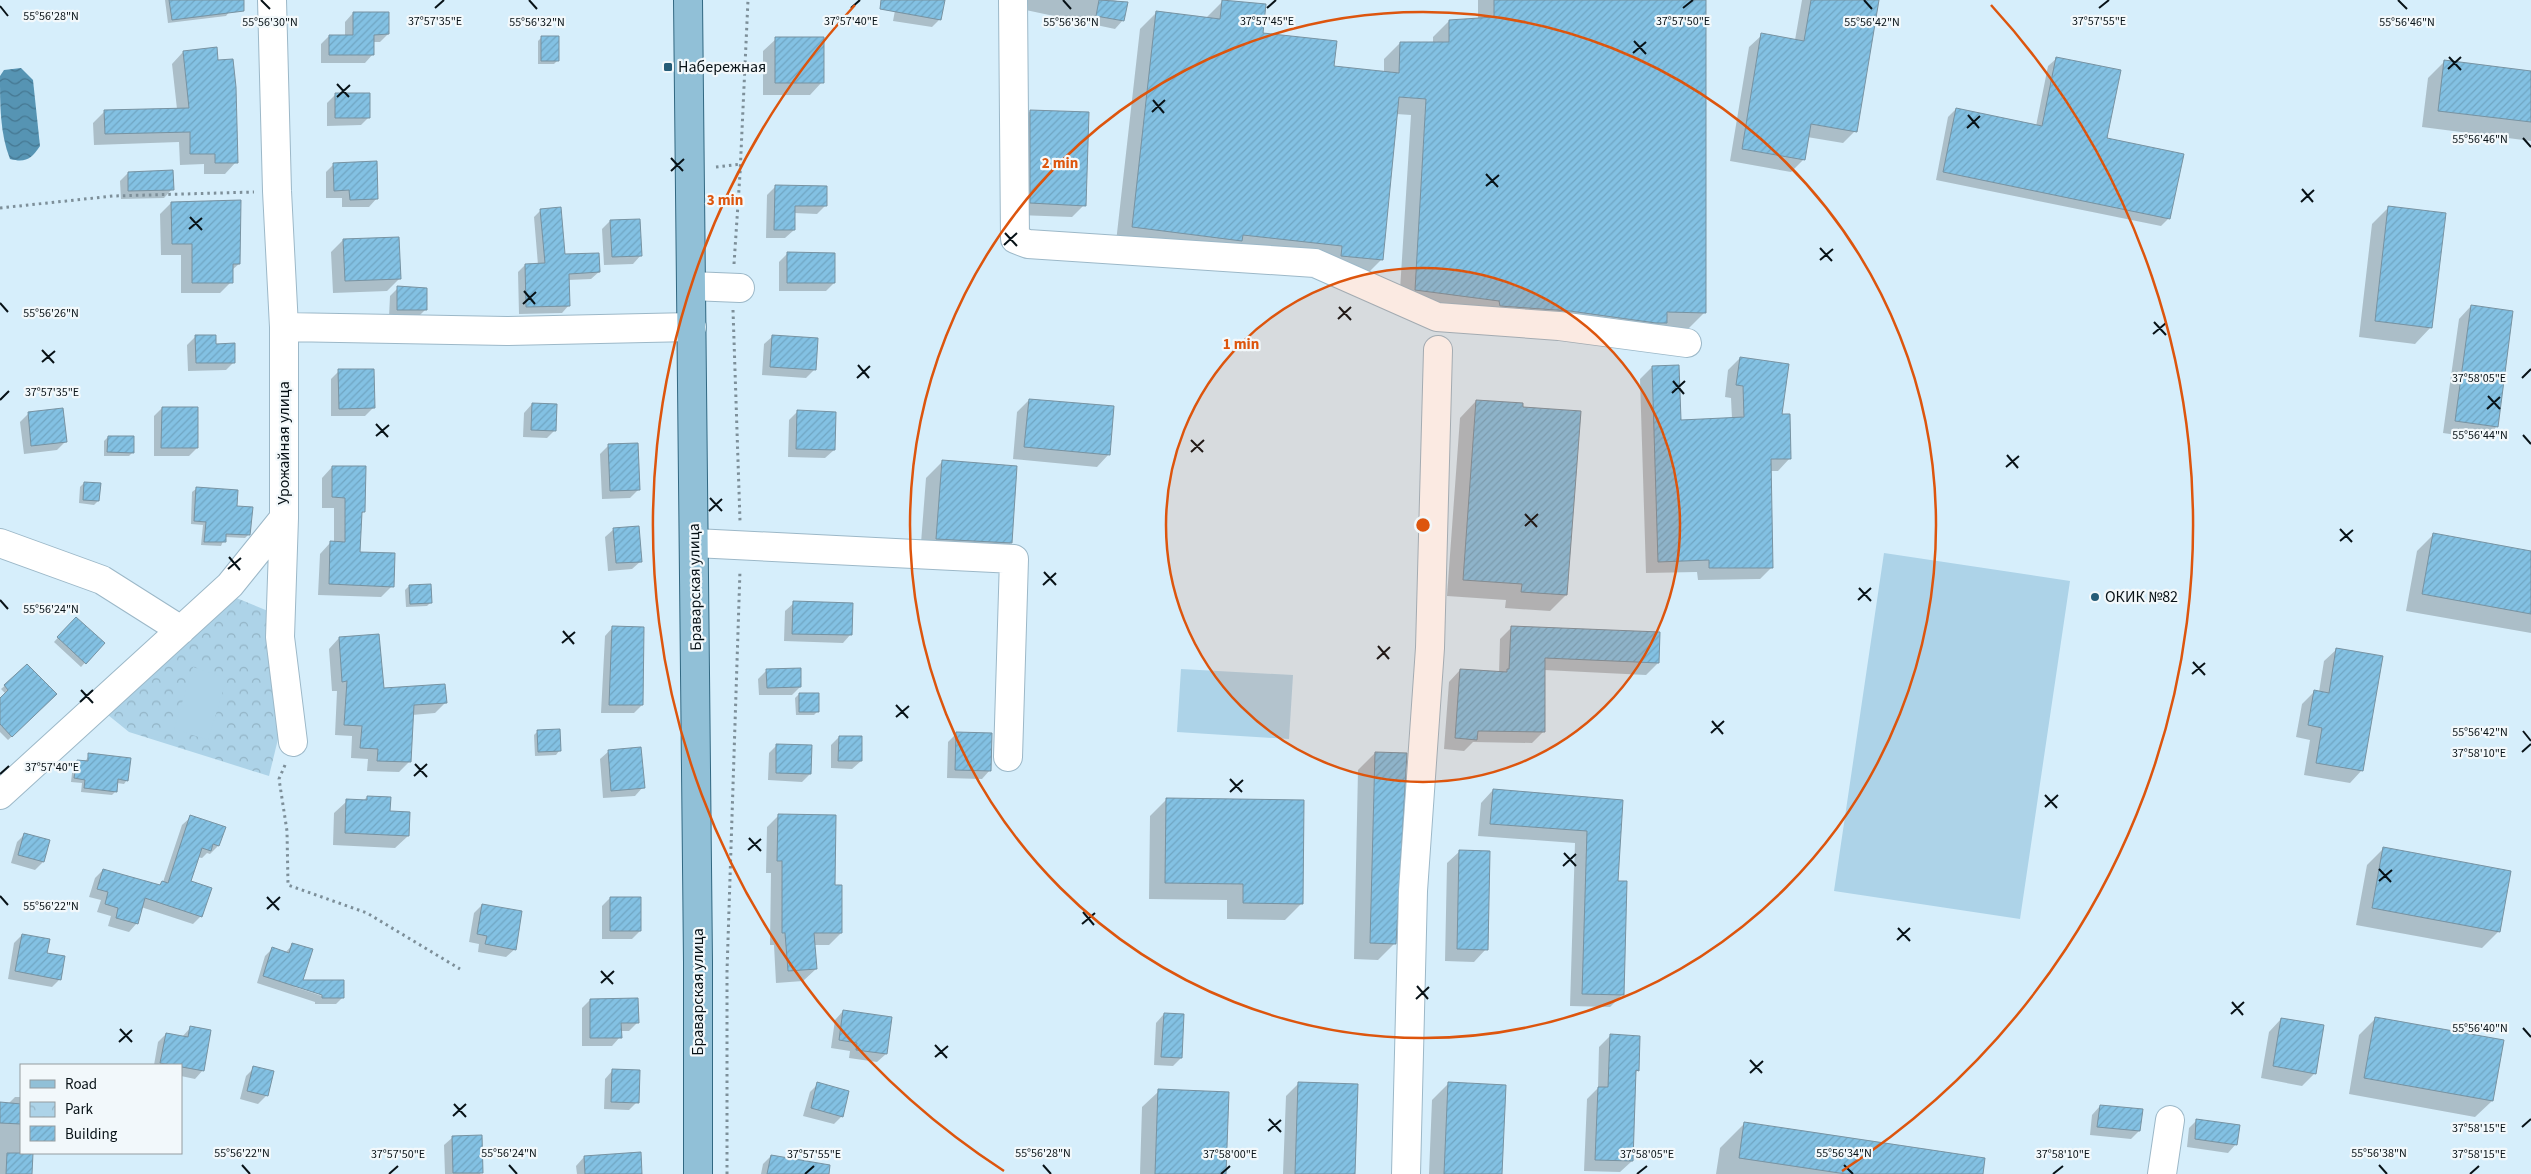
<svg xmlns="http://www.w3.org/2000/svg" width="2531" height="1174" viewBox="0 0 2531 1174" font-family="'Source Sans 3',sans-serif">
<defs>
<pattern id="park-crowns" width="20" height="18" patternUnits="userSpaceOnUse" patternTransform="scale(1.25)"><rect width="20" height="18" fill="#add3e8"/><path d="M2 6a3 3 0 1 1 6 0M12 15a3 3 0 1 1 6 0" fill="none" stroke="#93b4c6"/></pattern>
<pattern id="water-waves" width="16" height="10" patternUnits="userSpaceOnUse" patternTransform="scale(1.25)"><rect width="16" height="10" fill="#5694b3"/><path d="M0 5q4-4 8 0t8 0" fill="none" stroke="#457791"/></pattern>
<pattern id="building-hatch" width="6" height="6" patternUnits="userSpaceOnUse" patternTransform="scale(1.25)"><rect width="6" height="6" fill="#83c1e3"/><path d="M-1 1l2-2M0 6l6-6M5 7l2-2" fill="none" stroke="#70a5c2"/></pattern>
</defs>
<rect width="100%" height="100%" fill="#d6eefb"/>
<path fill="url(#park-crowns)" d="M229,595L268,611L279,735L269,776L129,732L108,715Z"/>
<path fill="#add3e8" d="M1884,553L2070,581L2020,919L1834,891Z
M193,667L227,678L208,740L174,729Z
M1181,669L1293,675L1289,739L1177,732Z"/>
<path fill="url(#water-waves)" d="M21,68L33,80L40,146C31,159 26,163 10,159C0,134 0,105 0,76L4,70Z"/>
<path fill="#0003" fill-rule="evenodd" d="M165,0H228L229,12L226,16L168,23Z
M897,0H944L940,19L932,27L893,21Z
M1018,0H1113L1126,3L1123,20L1115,29L1021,9Z
M1478,0H1705V312L1689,328H1660L1399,306L1411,115L1396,114L1381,260L1365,276L1116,242L1140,29L1156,13L1206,18L1223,1L1261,34L1333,68L1384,72V59L1400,43H1433V37L1449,21L1478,19Z
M1802,0H1878L1855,131L1843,143L1807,137L1804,159L1791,172L1730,161L1749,47L1762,35L1795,40Z
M353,13L388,34L380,42H372L373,54L365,63H321V44L329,36H345V22Z
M542,37L558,60L554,64H538V41Z
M776,39L822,82L810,95H763V51Z
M183,52L236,162L225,174H204V164L180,165L179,142L94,145L93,123L105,111L177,109L172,64Z
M2057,58L2106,139L2169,218L2161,226L1936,180L1948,117L1956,109L2036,126L2048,66Z
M2445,61L2531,72V141L2422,127L2428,78Z
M335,95L369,117L361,125L327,126V103Z
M1030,111L1084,205L1072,217L1018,215V124Z
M334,164L377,198L369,207H342V198H326V172Z
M128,173L172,189L164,198L121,199L120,181Z
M775,187L825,206L817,214L794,213V230L785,238H766L767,195Z
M171,203L239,264L231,271V282L220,293H181V255H161L160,214Z
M2389,207L2431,327L2415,344L2359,337L2372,224Z
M541,210L564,256L599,272L591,279L568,280L569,305L562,313L519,314L518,272L525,265H538L534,217Z
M610,221L641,255L633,264L604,265L602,229Z
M343,240L400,278L387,291L333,293L331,252Z
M787,254L834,283L826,291H779V262Z
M398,288L425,310L417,318L389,317L390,296Z
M2471,306L2497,426L2485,439L2443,433L2459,319Z
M196,336L215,345L234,362L226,370L188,371L187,345Z
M773,336L814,370L806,378L762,375L764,344Z
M1740,358L1781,415L1790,458L1778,471H1770L1772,567L1760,579L1698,580L1697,572L1646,573L1640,379L1652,367L1680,422L1732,419L1731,398L1725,397L1728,370Z
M339,371L373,408L365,416H331V379Z
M1029,400L1109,454L1097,467L1013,459L1017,412Z
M1476,401L1566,595L1550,611L1505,608L1506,600L1447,596L1460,418Z
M532,404L555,430L547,438L523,437L524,413Z
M162,408L197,448L189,456H154V416Z
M797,412L834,450L825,458L788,457L789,420Z
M28,414L65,442L57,450L24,454L20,422Z
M108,437L133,452L129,456H104V441Z
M608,446L638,490L630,498L602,499L600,454Z
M942,462L1011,543L994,559L920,556L926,478Z
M332,467L364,511L360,516L358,553L392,586L381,597L318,595L320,554L330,543H334V508H322V478Z
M84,483L98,501L94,505L79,503L80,487Z
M196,489L236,507L252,508L251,532L245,538L225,537L221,546L201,545L203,525L191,524L192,492Z
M614,529L641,561L632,569L608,571L605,537Z
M2433,535L2531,553V633L2406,611L2417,551Z
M409,586L431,602L427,606L406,607L405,590Z
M794,603L851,634L843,643L784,641L785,611Z
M76,618L103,643L81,667L54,642Z
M613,627L642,705L634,713H601L605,636Z
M1512,627L1658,663L1646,675L1544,670V731L1532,743L1473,742L1464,751L1444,749L1449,682L1460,670L1499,673L1500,639Z
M339,638L383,689L445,703L435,713L412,715L409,762L399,772L367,771L368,759L351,758L352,736L335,735L337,691H332L329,649Z
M2337,649L2362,770L2350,783L2304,775L2310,740L2296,737L2302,704L2314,692H2319L2324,661Z
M27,666L56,694L8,740L0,732V700L6,694L1,689Z
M766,671L800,687L792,695H759L758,679Z
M799,694L818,711L814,715H796L795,698Z
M538,731L559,751L556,755L535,756L534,735Z
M956,734L990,770L982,779L947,778L948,742Z
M839,737L861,761L852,769L831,768V745Z
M777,745L810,774L802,782L768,780L769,753Z
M609,751L643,787L635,796L603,798L600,759Z
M1375,753L1395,943L1378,960L1354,959L1358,770Z
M89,755L127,780L124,784L117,783L116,791L112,795L81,792L82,783L71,782L73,765L77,761L85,762Z
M1493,790L1622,801L1617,883L1623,994L1610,1007L1570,1006L1575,843L1478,836L1481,803Z
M367,797L388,812L408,836L395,848L333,845L334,813L347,801H363Z
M1167,799L1302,903L1285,920L1227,919V900L1149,899L1150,816Z
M779,815L833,886L841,933L829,945H814L816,969L803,981L776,983L774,945H770L771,873H766L767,827Z
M191,817L224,828L218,846L210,854L207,853L202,858L197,857L189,882L201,916L193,924L141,907L137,923L129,932L108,926L111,916L97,912L101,900L89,897L95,878L103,870L158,886L163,882L182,825Z
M25,834L49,840L43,862L35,870L11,863L17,842Z
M2383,849L2499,931L2482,948L2356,925L2367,865Z
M1460,851L1486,949L1474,962L1445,961L1447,863Z
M610,898L640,931L632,939H602V906Z
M482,905L515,949L506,957L478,952L479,944L469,942L474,913Z
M22,935L46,954L60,979L52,987L8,979L14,943Z
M293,944L301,981L343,997L336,1004H315V1002L257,983L265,956L272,949L285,953ZM295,987H301L328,995V998Z
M590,1000L637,1023L629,1031H620V1037L612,1046H582V1008Z
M843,1011L886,1054L877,1062L849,1058L850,1051L831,1048L835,1020Z
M1164,1014L1181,1058L1173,1066L1154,1065L1156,1023Z
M2376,1018L2502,1041L2492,1101L2475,1117L2349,1094L2359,1035Z
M2281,1019L2315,1073L2302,1086L2261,1078L2269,1032Z
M191,1027L203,1070L195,1079L181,1076V1065H154L158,1042L166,1034L182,1037Z
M1610,1036L1638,1070L1635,1073L1632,1161L1620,1172L1584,1171L1587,1099L1598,1088L1599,1047Z
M254,1068L272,1072L266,1096L258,1104L240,1099L246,1076Z
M613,1070L637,1102L629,1110L604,1109L605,1079Z
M818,1084L842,1116L834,1124L803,1116L810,1092Z
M1298,1084L1353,1174H1283L1286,1096Z
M1448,1084L1501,1174H1429L1432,1100Z
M1159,1091L1225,1174H1140L1142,1107Z
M15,1097H21V1153H32L31,1174H0V1103L8,1104Z
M2100,1106L2139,1131L2131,1139L2090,1135L2092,1115Z
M2197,1120L2236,1144L2228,1153L2187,1147L2189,1128Z
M1744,1124L1982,1174H1716L1720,1148Z
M453,1137L481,1172L480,1174H445L444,1145Z
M771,1156L814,1174H761L763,1164Z
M584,1157L641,1174H577L576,1166Z"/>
<path fill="url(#building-hatch)" stroke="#7893a2" d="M169,0H244V11L172,20Z
M881,0H945L941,20L880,9Z
M1099,0L1128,2L1124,21L1096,16Z
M1222,0L1266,4L1263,33L1337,41L1334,66L1399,73L1400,42H1449V20L1494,17V0H1706V313L1667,312V323H1656L1570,311L1500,306L1499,301L1415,290L1426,99L1399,97L1383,260L1341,256L1342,246L1243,235L1242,241L1132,227L1156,11L1220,19Z
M1811,0H1879L1857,132L1811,124L1805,160L1742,149L1761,33L1804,41Z
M353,12H389V34L374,35V55H329V35H353Z
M541,36H559V61H541Z
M775,37H824V83H775Z
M217,47L218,60L233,59L236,87L238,163H215V154H190V132L105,134L104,110L189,108L183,51Z
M2056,57L2121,70L2107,138L2184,154L2170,219L1943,172L1956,108L2042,126Z
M2444,60L2531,71V122L2438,111Z
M335,93H370V118H335Z
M1030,110L1089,112L1086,206L1030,203Z
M377,161L378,199L350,200L349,190L334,191L333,163Z
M173,170L174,190L128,191V172Z
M775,185L827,186V206H795V230H774Z
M241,200L240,264H233V283H192V244H172L171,202Z
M2388,206L2446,213L2432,328L2375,321Z
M561,207L565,254L599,253L600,272L569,274L570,306L526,307L525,264L545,263L540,209Z
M640,219L642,256L612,257L610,220Z
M399,237L401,279L345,281L343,239Z
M787,252L835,253V283H787Z
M397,286L427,288V310H397Z
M2471,305L2513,311L2498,427L2455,421Z
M195,335H216V344L235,343V363H196Z
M772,335L818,338L816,370L770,367Z
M1740,357L1789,364L1782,414H1790L1791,459H1771L1773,568H1709V560L1658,562L1652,366L1679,365L1681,420L1744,417L1743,386L1736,385Z
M338,369H374L375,408L339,409Z
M1029,399L1114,406L1110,455L1024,447Z
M1476,400L1523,403V407L1581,411L1567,595L1521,592L1522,584L1463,580Z
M532,403L557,404L556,431L531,430Z
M162,407H198V448H161Z
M63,408L67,442L31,446L28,412Z
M797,410L836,412L835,450L796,449Z
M108,436H134V453L107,452Z
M638,443L640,490L610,491L608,444Z
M942,460L1017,466L1012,543L936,539Z
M332,466H366L365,512H362L360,552L395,553L394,587L329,584L330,541L345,542V498L332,497Z
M84,482L101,483L99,501L83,500Z
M196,487L238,490L237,506L253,507L250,535L226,534V542H204L206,522L194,521Z
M639,526L642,562L616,563L613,528Z
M2433,533L2531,551V614L2422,594Z
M431,584L432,603L410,604L409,585Z
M793,601L853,603L852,635L792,634Z
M76,617L105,643L86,664L57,637Z
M612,626L644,627L643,705H609Z
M1511,626L1660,632L1659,663L1545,658V732L1478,731L1477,740L1455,738L1460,669L1507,672V669H1509Z
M379,634L384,688L445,684L447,703L414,705L411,762L377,761L378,749L360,748L362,726L344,725L347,681L342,682L339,637Z
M2336,648L2383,656L2363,771L2316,763L2322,728L2308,725L2314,690L2329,693Z
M27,664L57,694L12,737L0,724V698L8,690L4,685Z
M801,668V687L767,688L766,669Z
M799,693H819V712H799Z
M560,729L561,751L538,752L537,730Z
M956,732L992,733L991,771L955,770Z
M839,736H862V761H838Z
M776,744L812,745L811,774L776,773Z
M641,747L645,788L611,791L608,750Z
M1375,752L1407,753L1396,944L1370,943Z
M88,753L131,758L128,781L118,779L117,792L84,788L85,780L74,778L77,760L88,761Z
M1493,789L1623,800L1618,881H1627L1624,995L1582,994L1587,831L1490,824Z
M367,796L391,797L390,811L410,812L409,836L345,833L346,799L367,800Z
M1166,798L1304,800L1303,904L1243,903V884L1165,883Z
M778,814L836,815L835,885H842V933H814L817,969L788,971L785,933H782V861H777Z
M190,815L226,827L219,846L213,844L211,851L202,848L191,881L212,888L202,917L145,898L138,924L116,918L118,908L105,904L108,892L97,889L103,869L160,885L162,881L168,883Z
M24,833L50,840L44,862L18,855Z
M2383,847L2511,871L2500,932L2372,908Z
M1459,850L1490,851L1488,950L1457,949Z
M610,897H641V931H610Z
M482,904L522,911L516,950L485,944L487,936L477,934Z
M22,934L50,939L47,953L65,956L61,980L15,971Z
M292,943L313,949L303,980H344V998H322V995L263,976L272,947L289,953Z
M638,998L639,1023H621L622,1038H590V999Z
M843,1010L892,1017L887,1054L856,1050L857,1043L839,1040Z
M1164,1013L1184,1014L1182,1058L1161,1057Z
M2375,1017L2504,1040L2493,1101L2364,1078Z
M2281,1018L2324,1025L2316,1074L2273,1066Z
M190,1026L211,1030L204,1071L160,1063L166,1033L188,1037Z
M1610,1034L1640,1036L1639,1071L1636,1070L1633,1161L1595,1160L1598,1087H1608Z
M253,1066L274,1071L268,1096L247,1091Z
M612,1069L640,1070L639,1103L611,1102Z
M817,1082L849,1091L843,1117L811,1108Z
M1298,1082L1358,1084L1355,1174H1295Z
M1448,1082L1506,1085L1502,1174H1444Z
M1158,1089L1229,1092L1226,1174H1155Z
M0,1102L21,1104V1124L0,1123Z
M2100,1105L2143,1109L2140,1131L2097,1127Z
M2196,1119L2240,1125L2237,1145L2195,1139Z
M1744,1122L1985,1158L1983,1174H1846L1739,1158Z
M482,1135L483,1173H453L452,1136Z
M641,1152L642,1174H585L584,1156Z
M7,1153H33L32,1174H6Z
M771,1155L830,1165L829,1174H767Z"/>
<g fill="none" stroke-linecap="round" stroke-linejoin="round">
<g stroke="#9cb8c8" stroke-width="30">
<path id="minor" d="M272,0L277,191L284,327V518L280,637L293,742
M1013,0L1015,239L1028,244L1315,263L1437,317L1559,326L1687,343
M691,286L740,288
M284,327L507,331L692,327
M0,543L102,580L181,630
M695,543L1014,559L1008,757
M0,795L230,585L284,518
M1406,1174L1413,891L1430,648L1438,350
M2162,1174L2170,1120"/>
</g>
<g stroke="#326882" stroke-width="30">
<path id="major" d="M688,0L698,962V1174"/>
</g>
<path stroke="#7d8f99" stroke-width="3" stroke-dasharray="2.5 4" stroke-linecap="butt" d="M716,167L741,164
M0,208L113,196L254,192
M734,264L740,174L748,0
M733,310L740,521
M285,765L279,779L287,831L288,885L367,913L460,969
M727,1174V971L740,570"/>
<use href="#minor" stroke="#fff" stroke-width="28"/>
<use href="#major" stroke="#91c0d7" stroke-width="28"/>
</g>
<path fill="none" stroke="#081217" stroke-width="2" d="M261,0L270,9M529,0L537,9M1063,0L1071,9M1864,0L1872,9M2398,0L2407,9M0,6L8,16M435,8L444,0M851,8L860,0M1267,8L1276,0M1683,8L1693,0M2099,8L2109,0M1634,41L1646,54M1633,53L1646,42M2449,57L2461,70M2448,69L2461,57M337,84L349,97M337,97L350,85M1153,100L1164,113M1152,112L1165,100M1968,115L1979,128M1967,128L1980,116M2523,138L2531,147M671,158L683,171M671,171L684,159M1486,174L1498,187M1486,186L1499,175M2302,189L2313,202M2301,202L2314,190M190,217L202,230M189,229L202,218M1005,233L1017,246M1004,245L1017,233M1820,248L1832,261M1820,260L1833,249M524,291L535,304M0,303L8,312M523,304L536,292M1339,307L1351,320M1338,319L1351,307M2154,322L2166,335M2153,334L2166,323M42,350L54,363M42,362L55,351M858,365L869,378M857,378L870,366M2522,378L2531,369M1673,381L1684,394M1672,393L1685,381M2488,396L2500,409M0,400L9,391M2487,409L2500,397M376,424L388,437M2523,435L2531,444M376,436L389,425M1191,440L1203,452M1191,452L1204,440M2007,455L2018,468M2006,467L2019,456M710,498L722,511M709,511L722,499M1525,514L1537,527M1525,526L1538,514M2340,529L2352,542M2340,541L2353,530M229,557L240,570M228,569L241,558M1044,572L1056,585M1043,585L1056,573M1859,588L1871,601M0,600L8,609M1858,600L1871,588M563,631L574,644M562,643L575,632M1378,646L1389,659M1377,659L1390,647M2193,662L2205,675M2192,674L2205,663M81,690L93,703M80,702L93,690M896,705L908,718M896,717L909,706M1712,721L1723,734M2523,731L2531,741M1711,733L1724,721M2522,752L2531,744M415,764L427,777M0,774L9,766M414,776L427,764M1230,779L1242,792M1230,792L1243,780M2045,795L2057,808M2045,807L2058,795M749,838L761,851M748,850L761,839M1564,853L1576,866M1563,866L1576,854M2379,869L2391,882M2379,881L2392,870M0,896L8,905M267,897L279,910M267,909L280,897M1083,912L1094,925M1082,924L1095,913M1898,928L1910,941M1897,940L1910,928M601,971L613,984M601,983L614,971M1417,986L1428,999M1416,999L1429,987M2232,1002L2243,1015M2231,1014L2244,1002M2523,1028L2531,1037M120,1029L132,1042M119,1042L132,1030M935,1045L947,1058M935,1057L948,1046M1750,1060L1762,1073M1750,1073L1763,1061M454,1104L466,1117M453,1116L466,1104M1269,1119L1281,1132M2522,1127L2531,1119M1268,1131L1281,1120M242,1165L250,1174M509,1165L517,1174M1043,1165L1051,1174M1844,1165L1853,1174M2379,1165L2387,1174M389,1174L398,1166M805,1174L814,1166M1221,1174L1230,1166M1637,1174L1647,1166M2053,1174L2063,1166M2470,1174L2479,1166"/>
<circle cx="1423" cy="525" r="257" fill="#dd550d" fill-opacity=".12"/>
<g fill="none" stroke="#dd550d" stroke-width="2.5">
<circle cx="1423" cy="525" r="257"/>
<circle cx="1423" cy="525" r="513"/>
<path d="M1004 1171A770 770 0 0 1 855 5M1991 5A770 770 0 0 1 1842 1171"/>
</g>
<g fill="#255c77" stroke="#f2f8fb" stroke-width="2">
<rect x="663" y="62" width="10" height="10" rx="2.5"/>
<circle cx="2095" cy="597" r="5"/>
</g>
<g text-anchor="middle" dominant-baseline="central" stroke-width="4.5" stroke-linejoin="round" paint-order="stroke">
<g font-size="16" fill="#081217" stroke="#f2f8fb" text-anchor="start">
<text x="678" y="67">Набережная</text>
<text x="2105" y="597">ОКИК №82</text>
</g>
<g font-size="16" fill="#081217" stroke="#f2f8fb">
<text transform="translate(284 443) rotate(-90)">Урожайная улица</text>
<text transform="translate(695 587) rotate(-91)">Браварская улица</text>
<text transform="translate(698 992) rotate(-90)">Браварская улица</text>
</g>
</g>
<g font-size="12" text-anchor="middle" fill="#081217" stroke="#f2f8fb" stroke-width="4.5" stroke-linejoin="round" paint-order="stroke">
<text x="51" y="20">55°56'28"N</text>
<text x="435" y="25">37°57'35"E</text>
<text x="1683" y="25">37°57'50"E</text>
<text x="851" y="25">37°57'40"E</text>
<text x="1267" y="25">37°57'45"E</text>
<text x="2099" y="25">37°57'55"E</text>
<text x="270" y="26">55°56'30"N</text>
<text x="537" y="26">55°56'32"N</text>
<text x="1071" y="26">55°56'36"N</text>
<text x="1872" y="26">55°56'42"N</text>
<text x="2407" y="26">55°56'46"N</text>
<text x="2480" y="143">55°56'46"N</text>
<text x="51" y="317">55°56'26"N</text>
<text x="2479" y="382">37°58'05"E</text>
<text x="52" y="396">37°57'35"E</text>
<text x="2480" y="439">55°56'44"N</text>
<text x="51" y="613">55°56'24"N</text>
<text x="2480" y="736">55°56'42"N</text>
<text x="2479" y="757">37°58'10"E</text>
<text x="52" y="771">37°57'40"E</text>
<text x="51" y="910">55°56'22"N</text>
<text x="2480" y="1032">55°56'40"N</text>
<text x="2479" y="1132">37°58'15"E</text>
<text x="242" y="1157">55°56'22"N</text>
<text x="509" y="1157">55°56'24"N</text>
<text x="1043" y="1157">55°56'28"N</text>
<text x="1844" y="1157">55°56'34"N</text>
<text x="2379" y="1157">55°56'38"N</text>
<text x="398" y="1158">37°57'50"E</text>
<text x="814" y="1158">37°57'55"E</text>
<text x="1230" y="1158">37°58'00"E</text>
<text x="1647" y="1158">37°58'05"E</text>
<text x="2063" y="1158">37°58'10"E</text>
<text x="2479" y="1158">37°58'15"E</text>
</g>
<circle cx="1423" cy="525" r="8" fill="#dd550d" stroke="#f2f8fb" stroke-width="2.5"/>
<g font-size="15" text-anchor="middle" font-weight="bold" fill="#dd550d" stroke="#f2f8fb" stroke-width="4.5" stroke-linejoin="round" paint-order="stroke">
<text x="1060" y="168">2 min</text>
<text x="725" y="205">3 min</text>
<text x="1241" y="349">1 min</text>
</g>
<rect x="20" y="1064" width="162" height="90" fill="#f2f8fb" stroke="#949ca0"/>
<rect x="30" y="1080" width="25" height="8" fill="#91c0d7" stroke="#949ca0"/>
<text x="65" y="1089" font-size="15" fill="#081217">Road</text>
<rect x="30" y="1102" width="25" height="15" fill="url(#park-crowns)" stroke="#949ca0"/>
<text x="65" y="1114" font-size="15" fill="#081217">Park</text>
<rect x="30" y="1126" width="25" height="15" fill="url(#building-hatch)" stroke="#949ca0"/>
<text x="65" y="1139" font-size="15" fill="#081217">Building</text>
</svg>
